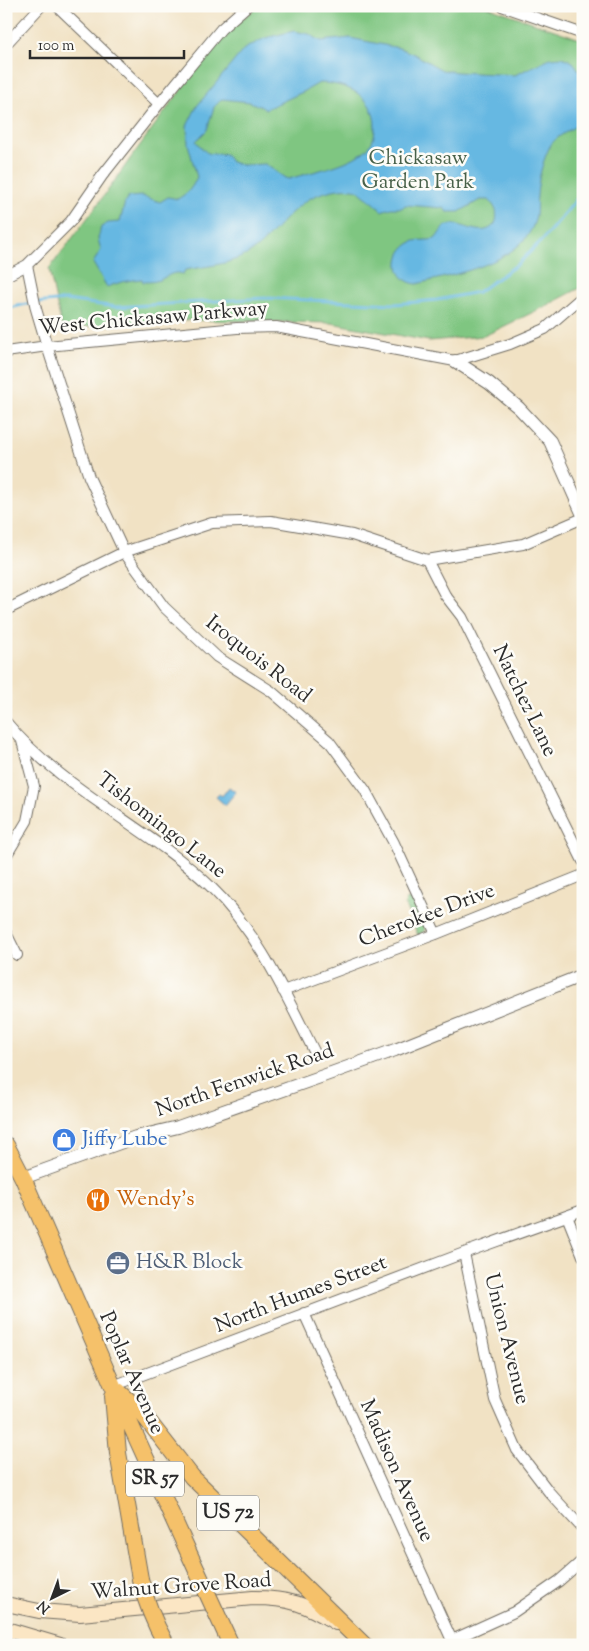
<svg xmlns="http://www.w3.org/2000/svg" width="589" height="1651" viewBox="0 0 589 1651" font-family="'Sorts Mill Goudy',serif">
<rect width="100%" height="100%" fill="#fdfcf7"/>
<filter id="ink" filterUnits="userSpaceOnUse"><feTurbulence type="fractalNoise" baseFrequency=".02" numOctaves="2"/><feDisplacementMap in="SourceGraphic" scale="10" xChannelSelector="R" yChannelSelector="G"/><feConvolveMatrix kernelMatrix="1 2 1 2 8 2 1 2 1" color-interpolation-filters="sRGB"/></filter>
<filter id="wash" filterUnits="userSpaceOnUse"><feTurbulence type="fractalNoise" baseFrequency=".0096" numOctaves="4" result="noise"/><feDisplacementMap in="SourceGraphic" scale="20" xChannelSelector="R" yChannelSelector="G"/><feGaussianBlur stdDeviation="1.12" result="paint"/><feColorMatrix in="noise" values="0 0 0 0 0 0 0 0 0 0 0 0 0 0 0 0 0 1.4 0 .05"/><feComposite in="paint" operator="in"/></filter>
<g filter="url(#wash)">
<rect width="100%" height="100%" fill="#f1e2c4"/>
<path fill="#7fc681" stroke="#557856" d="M259,6H486L583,40V284L580,288L548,305L484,336L429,341L331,323L189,320L62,328L49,269C76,233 104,197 130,159C148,134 166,110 184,86C206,56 227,27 259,6Z
M413,898L426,925L424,932L418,935L405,905L406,900Z"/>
<path fill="#66b8e2" stroke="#487286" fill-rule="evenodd" d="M294,31L309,34L321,41L350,38L399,48L414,54L442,70L457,72L515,75L550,58L562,57L573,62L581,73L583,85V118C575,131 555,134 549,148C542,163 538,180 537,196C536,202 537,209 536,215C529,262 455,274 417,284C394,282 391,252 412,242C418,239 427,241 435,239C439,235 442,227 448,225C462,221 481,239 494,225C497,221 497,215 496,210C494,206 492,203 489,200H480L459,212H447L444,208L405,205L402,208H391L381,211C376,202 365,198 358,190C339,185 312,194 298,207C282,220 270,238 254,250C235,264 208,266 185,270L183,274C172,270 167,278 156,281C152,282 147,282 143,282L142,279C130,280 119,282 107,287L93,263L101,250L98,239L101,227L108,223L120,222L125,202L129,197L142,196L160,202L168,197L178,199L188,192L193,185L197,177L188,144L187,126L197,106L244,49L265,38ZM319,83C346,83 375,95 375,127C375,138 371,147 362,153C341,167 313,171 289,179L285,178L265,164L243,165L231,162L226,155C208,152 209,158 196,141L207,130L214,107L222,99L250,102L266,109L305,91Z
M229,787L236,792L225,805L216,797L219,794L222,796Z"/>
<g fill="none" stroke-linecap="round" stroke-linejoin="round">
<path stroke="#66b8e2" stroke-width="3" d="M6,309L26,304L66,300L116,307L266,298L395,304L437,300L478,292L518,264L544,238L583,192"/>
</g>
</g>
<g filter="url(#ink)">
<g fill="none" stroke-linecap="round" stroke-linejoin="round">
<g stroke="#706b61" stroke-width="12">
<path id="minor" d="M57,6L159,104
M502,6L583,34
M6,44L41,6
M27,265L36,309L47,346L89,477L124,552L164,607L217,657L271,691L329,741L365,790L394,843L436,934
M6,276L27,265L71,221L102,176L159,104L221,29L247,6
M6,352L47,346L237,328L276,327L455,361L510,344L545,329L583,296
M427,560L445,595L462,617L583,861
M6,610L124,552L212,523L271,521L352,535L427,560L523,544L583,518
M6,722C62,790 147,826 210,886C259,933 286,996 316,1055
M6,856L27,821L34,786L22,741
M6,933L17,955
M283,991L436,934L583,875
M567,1216L583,1256
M464,1253L495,1400L517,1450L549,1492L583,1529
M304,1313L454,1645
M113,1386L464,1253L583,1210
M452,1640L514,1612L559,1581L583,1560"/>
</g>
<g stroke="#706b61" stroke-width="14">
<path id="tertiary" d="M455,361L489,383L519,408L550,441L583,515
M23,1178L136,1137L178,1127L323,1076L395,1050L583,975"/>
</g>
<g stroke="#706b61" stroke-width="16">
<path id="secondary" d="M6,1604L39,1611L80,1614L253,1598C290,1598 305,1604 336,1623
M6,1629L60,1645"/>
</g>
<g stroke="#706b61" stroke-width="18">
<path id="primary" d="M6,1145L23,1178L113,1386L197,1571
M118,1391L142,1413L192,1477L364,1645
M113,1396L118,1453L140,1579"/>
</g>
<use href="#minor" stroke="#fff" stroke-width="10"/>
<use href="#tertiary" stroke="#fff" stroke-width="12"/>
<use href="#secondary" stroke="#fbe6c4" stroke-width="14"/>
<use href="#primary" stroke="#f5c16b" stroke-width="16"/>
<g stroke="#706b61" stroke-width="18" stroke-linecap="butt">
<path id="primary-bridge" d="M197,1571L231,1645
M140,1579C146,1602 153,1621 165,1642"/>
</g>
<use href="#primary-bridge" stroke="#f5c16b" stroke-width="16"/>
</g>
</g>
<defs>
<g id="shop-disc" transform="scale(1.25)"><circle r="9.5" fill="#3f7fe0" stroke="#fdfcf7"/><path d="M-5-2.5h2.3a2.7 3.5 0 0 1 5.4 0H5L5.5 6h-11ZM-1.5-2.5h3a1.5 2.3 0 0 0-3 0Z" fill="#fff"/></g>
<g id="restaurant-disc" transform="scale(1.25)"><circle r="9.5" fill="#e8710a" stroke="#fdfcf7"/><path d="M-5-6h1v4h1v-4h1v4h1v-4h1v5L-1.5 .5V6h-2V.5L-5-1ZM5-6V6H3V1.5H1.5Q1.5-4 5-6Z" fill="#fff"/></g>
<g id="office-disc" transform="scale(1.25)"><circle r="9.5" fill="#5c6f8a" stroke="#fdfcf7"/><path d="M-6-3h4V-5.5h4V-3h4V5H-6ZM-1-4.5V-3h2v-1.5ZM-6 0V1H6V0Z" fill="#fff"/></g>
</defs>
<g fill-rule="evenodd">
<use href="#shop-disc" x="64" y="1140"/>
<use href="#restaurant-disc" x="98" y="1200"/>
<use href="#office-disc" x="118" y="1263"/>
</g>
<g text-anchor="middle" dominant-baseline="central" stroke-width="5" stroke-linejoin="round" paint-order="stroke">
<g fill="#fdfcf7" stroke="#6a6a68" stroke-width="1">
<rect x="126" y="1461.5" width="58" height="35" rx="4"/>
<rect x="197" y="1495.5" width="62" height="35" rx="4"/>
</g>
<g font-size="20" font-weight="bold" fill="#2b2b2b">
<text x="155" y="1479">SR 57</text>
<text x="228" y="1513">US 72</text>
</g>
<g font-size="21" fill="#486149" stroke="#fdfcf7">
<text x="418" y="159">Chickasaw<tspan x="418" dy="24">Garden Park</tspan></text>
</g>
<g font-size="21" fill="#2b2b2b" stroke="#fdfcf7">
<text transform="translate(153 319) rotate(-5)">West Chickasaw Parkway</text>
<text transform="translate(258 660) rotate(38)">Iroquois Road</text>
<text transform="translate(524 701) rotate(64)">Natchez Lane</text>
<text transform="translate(161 826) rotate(38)">Tishomingo Lane</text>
<text transform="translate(427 916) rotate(-21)">Cherokee Drive</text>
<text transform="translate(245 1081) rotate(-19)">North Fenwick Road</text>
<text transform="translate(301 1295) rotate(-21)">North Humes Street</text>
<text transform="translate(506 1339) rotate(76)">Union Avenue</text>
<text transform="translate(131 1373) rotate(66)">Poplar Avenue</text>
<text transform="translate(396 1471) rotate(66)">Madison Avenue</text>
<text transform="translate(181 1587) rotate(-4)">Walnut Grove Road</text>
</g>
<g font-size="21" fill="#366cbe" stroke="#fdfcf7" text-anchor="start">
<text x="82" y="1140">Jiffy Lube</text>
</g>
<g font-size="21" fill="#c56008" stroke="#fdfcf7" text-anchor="start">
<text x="116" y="1200">Wendy's</text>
</g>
<g font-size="21" fill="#4e5e75" stroke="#fdfcf7" text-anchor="start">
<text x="136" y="1263">H&amp;R Block</text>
</g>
</g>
<rect width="589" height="1651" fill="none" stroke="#fdfcf7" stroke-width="25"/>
<g transform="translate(52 1598) rotate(222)" stroke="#fdfcf7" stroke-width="4" paint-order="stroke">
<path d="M0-4L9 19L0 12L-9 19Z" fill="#2b2b2b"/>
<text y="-8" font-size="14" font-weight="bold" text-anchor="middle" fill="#2b2b2b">N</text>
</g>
<path d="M30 50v8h154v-8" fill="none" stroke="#2b2b2b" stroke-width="2.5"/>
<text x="38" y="50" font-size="15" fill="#2b2b2b" stroke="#fdfcf7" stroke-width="4" paint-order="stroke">100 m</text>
</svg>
